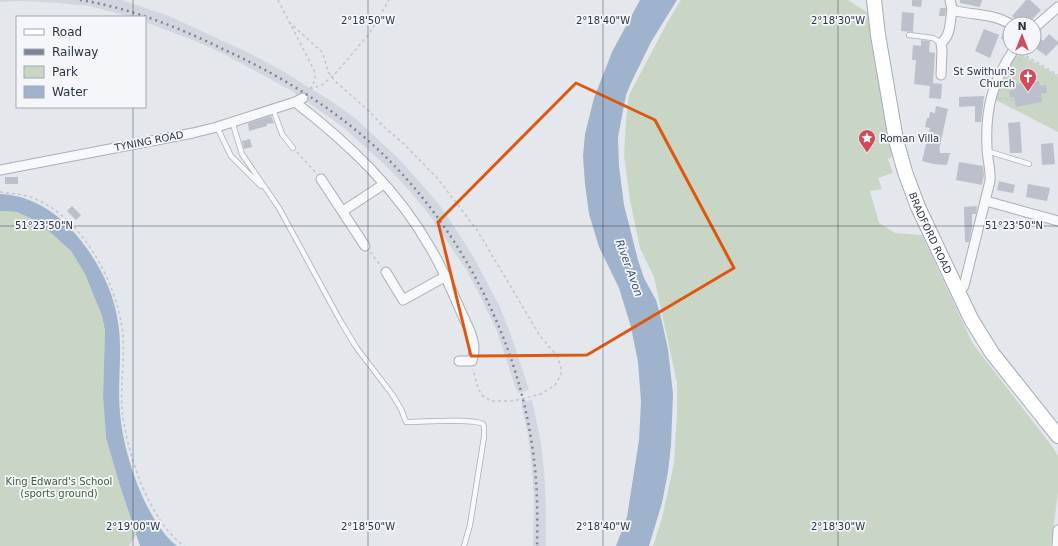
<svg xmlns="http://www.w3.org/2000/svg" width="1058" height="546" viewBox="0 0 1058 546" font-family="'DejaVu Sans',sans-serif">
<rect width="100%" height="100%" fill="#e4e7ec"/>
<path fill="#d2d6de" d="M0,0H121L140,6L169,16L249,53L281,70L334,103L356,119L400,160L438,203L457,231L474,258L500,307L512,338L529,390L519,393L516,389L497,331L481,298L467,271L431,217L409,190L386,166L343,127L292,91L222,53L193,40L145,22V17H130L90,6L59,3L23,1L0,2Z
M532,400L541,443L544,471L546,507V546H533L534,501L532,469L528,435L521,402Z"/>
<path fill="#c9d6c5" d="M681,0H848L868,13L892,156L888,159L893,173L878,178L882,189L870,191L879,223L895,233L922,235L973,344L1052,446L1058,456V493L1051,546H653L662,518L674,463L677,414V383L654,277L640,248L630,200L624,156L626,120L629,95L667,23Z
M1014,53L1017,56L1022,55L1058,76V132L994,99L995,90Z
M0,211L17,212L32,219L51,233L71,251L85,274L102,316L105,332L103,396L106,438L120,486L136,535L129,546H0Z"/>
<path fill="#9fb4cc" d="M640,0H677L651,42L631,83L626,95L618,137L619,166L624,205L638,260L644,278L656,300L660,313L668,349L673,394L671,445L668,472L662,503L649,546H616L627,517L639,440L641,402L638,362L631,327L619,288L599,247L589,214L585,184L583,156L585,134L594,98L612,52Z
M0,194C28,195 52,209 71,229C94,254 113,287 118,322C123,352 117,382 120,413C123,452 145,521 177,546H140L120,486L106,438L103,396L105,331L102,316L85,274L71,251L51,233L32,219L17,212L0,211Z"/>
<path fill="#bbc0ca" d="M912,0H922L921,7L912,6Z
M960,0H982L980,7L960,3Z
M1026,0H1030L1041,10L1028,24H1021L1012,16Z
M940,8H946L945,16H939Z
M902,12L914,13L913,32L901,31Z
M984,29L999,35L990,58L975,51Z
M1004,32L1010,35V44L1001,38Z
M1049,34L1058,42V44L1046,56L1034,47V41L1038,36L1043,41Z
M921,40L930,41L929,52L935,53L933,83L942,84L941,99L929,98L930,86L914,84L916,60H912L913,45L921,46Z
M1039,81L1040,86L1046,85L1047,93L1041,94L1042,102L1016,107L1014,97L1010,98L1009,91L1013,90L1012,85Z
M984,96L981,122H975V106L959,107V97Z
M936,106L948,109L939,150H940V153H950L947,165L933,164L922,161L930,128L925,127L927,118H929L930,112L935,113Z
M271,116L274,123L267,124V126L249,131L248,123Z
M1020,122L1022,153H1010L1008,123Z
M250,139L252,147L244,149L242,141Z
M1053,143L1055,164L1042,165L1041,144Z
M959,162L983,166L984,175L982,185L956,180Z
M5,177H18V184H5Z
M999,181L1015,185L1013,193L997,190Z
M1028,184L1050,188L1047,201L1026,197Z
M72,206L81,215L76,220L67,211Z
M977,206L976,214H972V227L969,242H965L964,207Z"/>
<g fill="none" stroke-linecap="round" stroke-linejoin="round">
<g stroke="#a9aeb7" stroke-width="6">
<path id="lane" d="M909,35L933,38L941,43
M273,109L282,134L293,148
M232,121L242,154L279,208L341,322L356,347L392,394L401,409L406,422C422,422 471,418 483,424L484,427V437L470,525L464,546
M217,127L231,156L261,186
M987,151L1029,164"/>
</g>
<g stroke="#a9aeb7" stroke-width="11">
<path id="street" d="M950,0L952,9L956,11C974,15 994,14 1010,24
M1034,28L1058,7
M941,75L942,51L941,43C951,36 950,21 952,9
M295,102C348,143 398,190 431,249C442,267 450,287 459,307C466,325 479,341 472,361H459
M0,170L193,133L217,127L295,102L303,98
M321,179L365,246
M986,201L1058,221
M343,211L384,184
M386,272L403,300L446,276
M958,292L964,286L990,181C991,169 987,159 987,147C985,108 993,80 1015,48
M1057,546L1058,530"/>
</g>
<g stroke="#a3abb8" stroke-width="16">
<g id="primary">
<path id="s1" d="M874,0L878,35L896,140L905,172L918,207L971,319L992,353L1058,436"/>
</g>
</g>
<path stroke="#c2c5cb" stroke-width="1.5" stroke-dasharray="3 3" stroke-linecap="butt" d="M278,0L314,70C317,80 313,84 308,92
M289,22L323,53L328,72L335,81L370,112L384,127L403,143L438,179L477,230L530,319L540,336L557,356L561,367V375L555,385L541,394L513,401H491L483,396L478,389L473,369
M1021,53L1058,75
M1020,58L1023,78
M310,89L322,85L335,74L369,34L389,0
M999,98L1015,101
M297,152L316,173
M0,192C9,193 18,194 27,196C79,212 114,277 122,327C126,354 120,382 122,409C126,451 149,521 184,546
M370,252L381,266"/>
<use href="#lane" stroke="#f7f8fa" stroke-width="4.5"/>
<use href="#street" stroke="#f7f8fa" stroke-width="9"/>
<use href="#primary" stroke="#fff" stroke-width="14"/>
<path stroke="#7d8696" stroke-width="2.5" stroke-dasharray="2 4" stroke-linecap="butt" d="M80,0C131,8 180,28 227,51C279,75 328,105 371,143C452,216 512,326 530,433C537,470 538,508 537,546"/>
</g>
<path fill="none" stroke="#df570f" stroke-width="3" stroke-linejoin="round" d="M576,83L655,120L734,268L587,355L471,356L438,222Z"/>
<path fill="none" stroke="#2b3445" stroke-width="1" stroke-opacity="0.45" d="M133,0V17M368,0V546M603,0V546M838,0V546M133,107V546M0,226H1058"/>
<defs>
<g id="church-pin" transform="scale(0.9)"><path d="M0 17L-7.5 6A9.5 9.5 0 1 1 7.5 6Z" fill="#d1495b" stroke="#f4f6f9"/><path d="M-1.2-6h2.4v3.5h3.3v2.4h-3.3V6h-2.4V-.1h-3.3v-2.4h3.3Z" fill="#fff"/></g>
<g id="sight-pin" transform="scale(0.9)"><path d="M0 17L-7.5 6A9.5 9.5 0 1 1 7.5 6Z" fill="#d1495b" stroke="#f4f6f9"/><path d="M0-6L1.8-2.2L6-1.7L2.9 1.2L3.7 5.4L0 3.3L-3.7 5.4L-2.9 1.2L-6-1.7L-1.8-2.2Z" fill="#fff"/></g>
</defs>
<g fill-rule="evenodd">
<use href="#church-pin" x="1028" y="77"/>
<use href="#sight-pin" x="867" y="138"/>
</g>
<g text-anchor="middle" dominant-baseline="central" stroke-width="3.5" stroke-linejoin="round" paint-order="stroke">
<g font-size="10" fill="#2b3445" stroke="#f4f6f9" text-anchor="end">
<text x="1015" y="71">St Swithun's<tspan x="1015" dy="12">Church</tspan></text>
<text x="880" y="138" text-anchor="start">Roman Villa</text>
</g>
<g font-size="10" fill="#2b3445" stroke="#f4f6f9">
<text transform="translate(149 141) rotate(-11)">TYNING ROAD</text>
<text stroke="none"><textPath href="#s1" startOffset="241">BRADFORD ROAD</textPath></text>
</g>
<g font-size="10" fill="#3f6138" stroke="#f4f6f9">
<text x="59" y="481">King Edward's School<tspan x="59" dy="12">(sports ground)</tspan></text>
</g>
<g font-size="11" font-style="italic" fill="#34527a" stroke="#f4f6f9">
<text transform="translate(629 268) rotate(70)">River Avon</text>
</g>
</g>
<g font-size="10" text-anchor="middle" fill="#2b3445" stroke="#f4f6f9" stroke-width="3.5" stroke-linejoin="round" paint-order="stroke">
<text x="368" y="24">2°18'50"W</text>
<text x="603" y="24">2°18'40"W</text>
<text x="838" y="24">2°18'30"W</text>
<text x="44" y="229">51°23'50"N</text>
<text x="1014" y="229">51°23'50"N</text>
<text x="133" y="530">2°19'00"W</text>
<text x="368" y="530">2°18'50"W</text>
<text x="603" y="530">2°18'40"W</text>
<text x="838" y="530">2°18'30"W</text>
</g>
<rect x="16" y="16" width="130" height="92" fill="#f4f6f9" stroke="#a4a8b1"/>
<rect x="24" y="29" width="20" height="6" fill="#ffffff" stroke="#a4a8b1"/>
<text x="52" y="36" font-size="12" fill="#2b3445">Road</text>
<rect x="24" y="49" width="20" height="6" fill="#7d8696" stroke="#a4a8b1"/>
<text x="52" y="56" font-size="12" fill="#2b3445">Railway</text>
<rect x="24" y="66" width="20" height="12" fill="#c9d6c5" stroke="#a4a8b1"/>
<text x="52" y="76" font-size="12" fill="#2b3445">Park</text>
<rect x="24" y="86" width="20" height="12" fill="#9fb4cc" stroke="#a4a8b1"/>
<text x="52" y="96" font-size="12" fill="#2b3445">Water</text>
<g transform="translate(1022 36)"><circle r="19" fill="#f4f6f9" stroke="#a4a8b1"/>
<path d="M0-3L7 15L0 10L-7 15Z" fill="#d1495b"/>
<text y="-6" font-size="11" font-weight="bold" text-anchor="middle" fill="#2b3445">N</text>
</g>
</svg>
